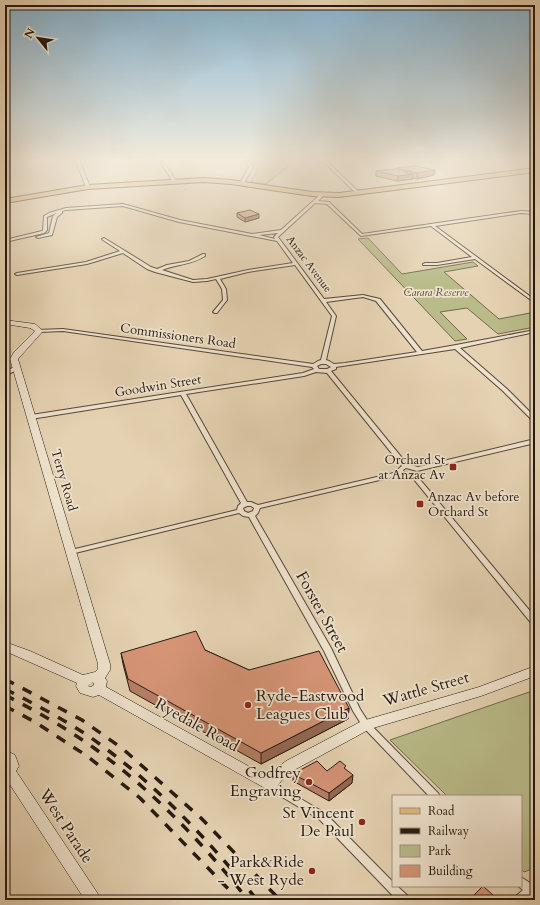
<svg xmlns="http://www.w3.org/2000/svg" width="540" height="905" viewBox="0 0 540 905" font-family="Cardo,serif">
<rect width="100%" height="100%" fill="#e5d2b2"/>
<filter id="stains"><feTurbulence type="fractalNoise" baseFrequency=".005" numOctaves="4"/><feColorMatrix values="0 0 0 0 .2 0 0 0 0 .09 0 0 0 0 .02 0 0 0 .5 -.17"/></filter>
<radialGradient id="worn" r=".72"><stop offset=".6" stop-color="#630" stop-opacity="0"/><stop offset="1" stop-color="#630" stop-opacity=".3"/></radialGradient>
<path fill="#b9bb89" stroke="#706a4d" d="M264,159H280L288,167L266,184L251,182L258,168L251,161Z
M368,238L402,274L473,262L478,266L444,272L499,319L535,312V327L498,334L467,308L440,312L467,339L455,341L358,239Z
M535,690V868L524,872L521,869V796H447L390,740Z"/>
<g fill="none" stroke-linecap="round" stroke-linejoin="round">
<g stroke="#564839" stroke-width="2">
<path id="street" d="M75,159H79L90,187L89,188L86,187Z
M159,159H162L176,181L175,182H173Z
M244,159H247L253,167L244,183L242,184L240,183L249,167Z
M321,159H324L359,192V194H357Z
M321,194L324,195L318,201L329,202L362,234L521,211L535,212V214L521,213L435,226L535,300V303L475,259L437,265H423V264L425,263H437L472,257L431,226L361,236L327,204L315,203L278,237L324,299L363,295L380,299L422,351L456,345L535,330V332L460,348L507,389L535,417V422L533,421L503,391L455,349L336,367V369L331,371L407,464L418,467L535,439V443L417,471L406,468L403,470L404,472C412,475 413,471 419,473L420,474L417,476L535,617V625L532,624L412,477L409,478L401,475L260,508L258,513L255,516L331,648L360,709L369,723L438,793L440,796H429L363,727L353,711L324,651L249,517L243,516L239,513L71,554H69L68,552L69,550H71L237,510L238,506L241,503L181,395L31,419L28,417L31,415L303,373L314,369L312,367L63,331L39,332L37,331V330L63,329L313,364L318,361L321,360L332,316L295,265L248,272L220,279L226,289L227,300L217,313H215L213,312L223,300L222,289L216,279L207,281L193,282L155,272L147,269L123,253L87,264L17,275L15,274L17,273L86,262L120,251L103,240L102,239L104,238L151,267L157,269L167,265L189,261L203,254H205V256C191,265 177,264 162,270L193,280L207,279L248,270L293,263L277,241L179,222L123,206L66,210L62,211V213L57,217L52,235L38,238L36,237L49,233L53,216L57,213L47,217V230L44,233L5,242V240L42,231L43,230L44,216L49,213L66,208L123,204L180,220L252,234L281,230ZM278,233L274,237L275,239L259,235ZM363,297L376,301L417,352L345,363L334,364L329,361L326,360L336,316L326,302ZM321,364H326L331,367L327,369H319L317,366ZM316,372L327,373L402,466L397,470L398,472L258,505L251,502H247L186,394L304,376ZM247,506H251L254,508L253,511L248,513L244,511L243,508Z
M16,366L18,367L19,368L18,369L5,376V372Z
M270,781L325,813L393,882V886H397L408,896L409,900H397L319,819L267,788L265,785L267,782Z
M521,877L530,883L535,881V892L527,900H515L516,896L523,890L518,886H521Z"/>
</g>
<g stroke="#261a11" stroke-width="1">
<path id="secondary" d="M5,320L35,324L43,331L18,359L110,664V670L105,678L107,681L106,687L268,777L272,772L286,761L362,721L479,687L535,666V676L481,696L370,729L296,769L282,780L275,789L270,791L99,695L93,697L80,693L76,686L77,683L5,651V642L30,651L83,675L95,672L98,669V664L10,359L14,352L35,331L30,328L5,324ZM93,682L94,685L91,687L88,686Z
M5,750L15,755L19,766L16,771L102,900H85L7,780H5Z"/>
</g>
<g stroke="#261a11" stroke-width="2">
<path id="primary" d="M535,168V172L339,197L312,196L231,184L204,182L88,189L5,203V199L88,185L204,178L231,180L312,192L339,193Z"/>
</g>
<use href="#street" fill="#eee2cd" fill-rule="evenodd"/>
<use href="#secondary" fill="#eee2cd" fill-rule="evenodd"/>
<use href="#primary" fill="#e2b979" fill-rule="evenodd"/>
<path stroke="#261a11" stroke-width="3.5" stroke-dasharray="10 10" stroke-linecap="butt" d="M5,679L82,720L123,749L201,818L280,900
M5,689C33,703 61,718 87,735C152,780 208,839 257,900
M5,695C36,711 66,728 94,748C153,791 203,843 248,900
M5,706L35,722L87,756L140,798L239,900"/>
</g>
<path fill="#b77f65" stroke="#261a11" d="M397,168L434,175L417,179L413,178V179L397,181L376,176V171L397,169Z
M237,213L259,218L245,222L237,217Z
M205,650L249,670L349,708L348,719L261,764L130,691L123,664L121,653Z
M346,770L352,783L329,801L293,781V774Z"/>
<path fill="#956853" stroke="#261a11" d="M435,170L434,175L417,179V173Z
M413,174V179L397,181L398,176Z
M259,214V218L245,222V218Z
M349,708L348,719L261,764V753Z
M353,775L352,783L329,801V793Z"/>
<path fill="#d59476" stroke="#261a11" d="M416,166L435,170L417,173L397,168Z
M396,169L413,174L398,176L376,171Z
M250,210L259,214L245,218L237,213Z
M196,631L205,650L249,670L319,651L349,708L261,753L128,679L121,653Z
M317,761L327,771L340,761L346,766L344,768L353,775L329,793L293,774Z
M483,886L494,896L490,900H469Z"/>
<linearGradient id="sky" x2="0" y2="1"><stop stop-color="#87b5d2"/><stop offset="0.56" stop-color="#f3ebdc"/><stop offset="1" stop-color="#f3ebdc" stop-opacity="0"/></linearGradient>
<rect width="540" height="286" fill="url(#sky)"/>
<g fill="#8f2418" stroke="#eee2cd" stroke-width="1.5">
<rect x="449" y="463" width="8" height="8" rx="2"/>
<rect x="416" y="500" width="8" height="8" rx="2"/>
<circle cx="248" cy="705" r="4"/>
<circle cx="309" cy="782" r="4"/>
<circle cx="362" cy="822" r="4"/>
<circle cx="312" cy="871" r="4"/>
</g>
<g text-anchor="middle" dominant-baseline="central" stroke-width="3.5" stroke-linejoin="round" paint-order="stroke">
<g font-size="11" fill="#261a11" stroke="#eee2cd">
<text transform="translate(309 264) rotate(53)">Anzac Avenue</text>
</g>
<g font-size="11" font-style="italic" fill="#524a35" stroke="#eee2cd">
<text x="436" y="292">Carara Reserve</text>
</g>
<g font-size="13" fill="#261a11" stroke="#eee2cd">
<text transform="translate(178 336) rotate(8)">Commissioners Road</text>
<text transform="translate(158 386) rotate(-9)">Goodwin Street</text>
<text transform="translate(64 480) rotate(74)">Terry Road</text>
</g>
<g font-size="13" fill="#261a11" stroke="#eee2cd" text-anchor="end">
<text x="445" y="460">Orchard St<tspan x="445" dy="15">at Anzac Av</tspan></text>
<text x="428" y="497" text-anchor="start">Anzac Av before<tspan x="428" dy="15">Orchard St</tspan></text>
</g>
<g font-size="16" fill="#261a11" stroke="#eee2cd">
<text transform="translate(322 612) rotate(61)">Forster Street</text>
<text transform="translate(426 689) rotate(-16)">Wattle Street</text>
<text transform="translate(197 725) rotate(29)">Ryedale Road</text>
<text transform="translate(66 826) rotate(57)">West Parade</text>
</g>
<g font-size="16" fill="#261a11" stroke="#eee2cd" text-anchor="end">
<text x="256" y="696" text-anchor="start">Ryde-Eastwood<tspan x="256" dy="18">Leagues Club</tspan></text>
<text x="301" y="773">Godfrey<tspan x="301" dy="18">Engraving</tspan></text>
<text x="354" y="813">St Vincent<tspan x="354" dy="18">De Paul</tspan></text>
<text x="304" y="862">Park&amp;Ride<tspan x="304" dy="18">- West Ryde</tspan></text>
</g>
</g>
<rect width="540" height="905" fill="none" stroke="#e5d2b2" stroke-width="20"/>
<rect x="6" y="6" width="528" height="893" fill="none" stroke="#261a11" stroke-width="2"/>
<rect x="10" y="10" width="520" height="885" fill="none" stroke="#261a11"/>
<rect x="392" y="795" width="130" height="92" fill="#eee2cd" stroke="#9e9282"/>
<rect x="400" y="808" width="20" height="6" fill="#e2b979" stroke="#9e9282"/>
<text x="428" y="815" font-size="12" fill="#261a11">Road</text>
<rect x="400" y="828" width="20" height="6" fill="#261a11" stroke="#9e9282"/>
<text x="428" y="835" font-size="12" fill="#261a11">Railway</text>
<rect x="400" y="845" width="20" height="12" fill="#b9bb89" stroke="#9e9282"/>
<text x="428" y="855" font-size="12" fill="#261a11">Park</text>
<rect x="400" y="865" width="20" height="12" fill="#d59476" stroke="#9e9282"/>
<text x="428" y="875" font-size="12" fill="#261a11">Building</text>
<g transform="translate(38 38) rotate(300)" stroke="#eee2cd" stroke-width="3" paint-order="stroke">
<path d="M0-3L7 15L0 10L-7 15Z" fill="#261a11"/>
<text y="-6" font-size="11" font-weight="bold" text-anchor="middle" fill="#261a11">N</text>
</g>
<rect width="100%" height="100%" filter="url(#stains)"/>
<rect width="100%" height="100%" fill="url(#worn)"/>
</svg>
